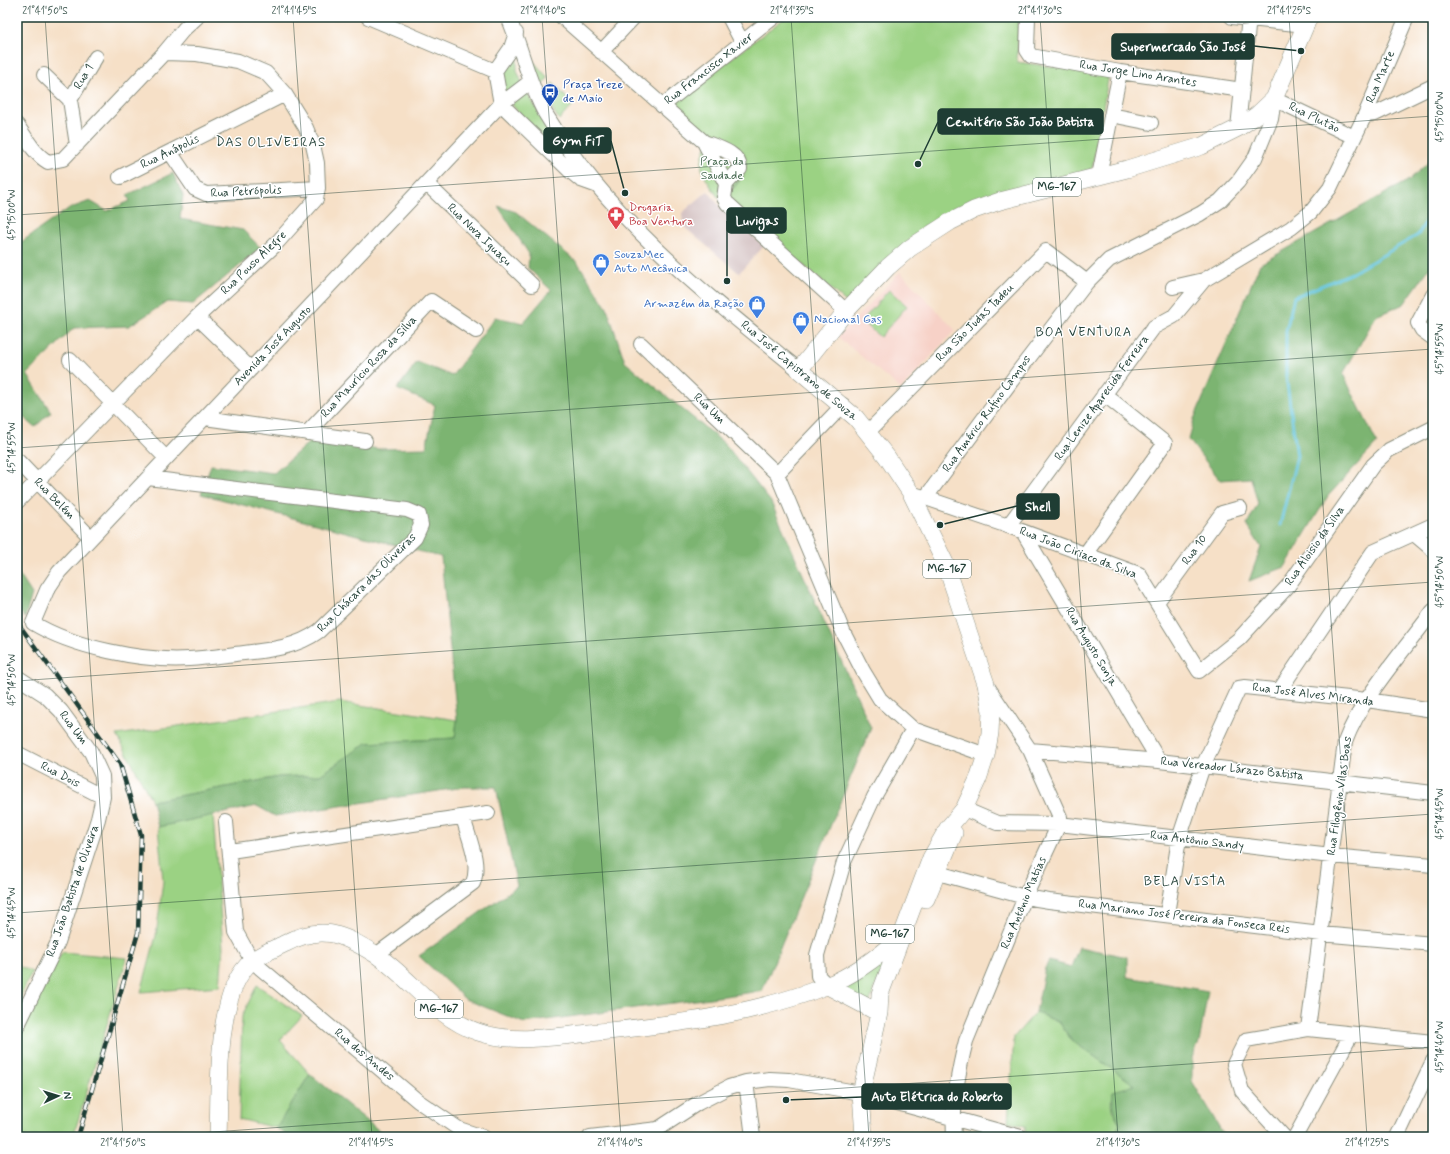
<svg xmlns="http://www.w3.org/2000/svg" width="1450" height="1154" viewBox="0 0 1450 1154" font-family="Mynerve,sans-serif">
<rect width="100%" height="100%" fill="#fff"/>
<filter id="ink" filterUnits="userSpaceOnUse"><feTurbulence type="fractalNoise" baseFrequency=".025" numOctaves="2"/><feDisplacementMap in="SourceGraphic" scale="8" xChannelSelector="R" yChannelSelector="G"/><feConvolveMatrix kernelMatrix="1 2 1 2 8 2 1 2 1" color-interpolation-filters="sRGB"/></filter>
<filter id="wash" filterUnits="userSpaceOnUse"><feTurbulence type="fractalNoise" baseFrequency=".012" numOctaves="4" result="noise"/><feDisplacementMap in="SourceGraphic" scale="16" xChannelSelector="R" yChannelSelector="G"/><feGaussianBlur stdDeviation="0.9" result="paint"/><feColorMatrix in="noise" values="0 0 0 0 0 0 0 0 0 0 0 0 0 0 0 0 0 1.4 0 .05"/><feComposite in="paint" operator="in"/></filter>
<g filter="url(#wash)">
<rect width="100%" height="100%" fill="#f6e0c7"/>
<path fill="#f7d1c7" d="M900,272L955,330L901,389L838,337Z"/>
<path fill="#d2bfc0" d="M708,191L718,204L764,246L739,273L683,226L682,213Z"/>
<path fill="#9bd283" stroke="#5d885c" d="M786,17H1019L1017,62L1109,74L1092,169L972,204L924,226L846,302L725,198L743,177L744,159L710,137L674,102Z
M511,53L517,56V71L523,85L506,98L501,73Z
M528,61L534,62L548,78L540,88Z
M553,83L573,105L559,120L545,97Z
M525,89L567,160L546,141L509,102Z
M710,138L743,176L725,196L718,197C700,170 696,168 710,138Z
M889,290L907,306L880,337L862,321Z
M340,702L457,720L455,738L367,743L321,775L279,777L152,801L117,735Z
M213,815L223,948L220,986L141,992L156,936L163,881L158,827Z
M62,952L127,958L73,1137H17V1040Z
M879,962L884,965L868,1006L837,989Z
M17,965L32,972L17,1004Z
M257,985L302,1016L280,1040L310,1074L276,1128L239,1119L242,1016Z
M1036,1012L1060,1023L1071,1040L1135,1085L1111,1100L1113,1111L1120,1124L1116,1132L1117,1137H1026L1025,1126L1008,1122L1014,1037Z"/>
<path fill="#7cb471" stroke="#4e7852" d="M1433,155V263L1404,304L1376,316L1343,374L1377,443L1328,496L1285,567L1249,581L1261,547L1247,525L1258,504L1251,478L1220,480L1189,440L1194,419L1260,264L1409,180L1430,161Z
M173,173L183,195L180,219L243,230L261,248L193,304L167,302L129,326L74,328L27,374L51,412L35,427L17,412V245L68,209L90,201L107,211L130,201L127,195Z
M498,206L516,212L578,263L607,308L625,362L725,444L771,502L871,728L762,991L524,1023L465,999L419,956L517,886L496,787H464L275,816L257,806L158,827L152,801L279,777L320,775L367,743L455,738L457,720L441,557L201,494L211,465L274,473L315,437L378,449L426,448L435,405L397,389L417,362L452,376L495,317L523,323L551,290L528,268L529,254Z
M17,571L32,594L25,618L17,607Z
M1079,947L1127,957V977L1208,991L1199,1043L1192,1057V1081L1225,1137H1117L1116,1132L1120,1124C1114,1112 1111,1104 1113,1091L1135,1085L1071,1040L1060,1023L1036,1012L1045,968L1049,961L1071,967Z
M310,1074L382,1133L379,1137H289L276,1128Z"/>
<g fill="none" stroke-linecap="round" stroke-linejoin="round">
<path stroke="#61c4de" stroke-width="3" d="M1280,525L1297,456L1286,376V331L1294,297L1352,273L1418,235L1433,208"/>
</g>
</g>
<g filter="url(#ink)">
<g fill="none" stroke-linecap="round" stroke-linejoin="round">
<g stroke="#8a8e7e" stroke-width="16">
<path id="minor" d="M368,17L495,71
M508,17C522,48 528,83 545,113C607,217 706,295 799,370
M562,17L704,142C717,147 740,153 740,169L726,184L704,142
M729,17L742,42
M1028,17L1027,50L1031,56L1120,72L1242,90
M1232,17L1305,25
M516,33L511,48L495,71L501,104L569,170L581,180L595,185
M601,52L634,17
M44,75L70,100
M662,106L774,17
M1111,115L1151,123
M1365,115L1375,114L1433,86
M17,125C26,138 34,154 48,162L63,159L164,53L184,29L197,17
M1238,128L1249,17
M77,145L70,100L96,57
M170,152L195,189L206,194L318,188
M1099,176L1120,72
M120,177L285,94
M427,184L532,285
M726,184L724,198L727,203L846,311
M1173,287L1204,280L1291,228L1311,212L1330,188L1365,115L1407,17
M1433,295L1418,323L1422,330L1433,338
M197,317L251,369
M641,344L777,474L844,634L863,671L880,699L913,729
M70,360L166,458
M205,418L365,441
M868,432L1046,251L1087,282
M307,433L431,301L476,331
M18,461L91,538
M777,474L843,405
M148,478L407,510L419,515L421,525L415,538L319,631C297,647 271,650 244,653C226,655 208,658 189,659C144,662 72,647 33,623L47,590L59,572L501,104L531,81
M911,493L1008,526L1139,574L1199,671L1239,639L1288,586L1373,465L1389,450L1433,428
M926,497L1021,368L1087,282L1109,260L1200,214L1220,201L1238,182L1255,158L1271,119L1274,99L1354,137
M17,502L197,317L274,246L316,199L318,188L317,163L313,145L306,128L285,94L266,73L238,61L197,54L164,53
M1008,526L1154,327L1174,316L1204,280
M1023,532L1159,761
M1414,534L1433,550
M1086,553L1165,443L1104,394
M1157,602L1222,513L1240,508
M17,677L45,695L61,711L91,752L102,776L103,797L98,819L58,942L17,1027
M1279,691L1373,552L1433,525
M1030,750L1159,761L1433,793
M17,753L103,797
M964,809L997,823L1059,824L1331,856L1433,865
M226,822L236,932L252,961L418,1101L459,1129L483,1137
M230,851L488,813
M938,873L1025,897L1049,901L1321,934L1433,944
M1167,914L1179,839L1203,766L1239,688L1245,687L1367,700L1433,710
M376,955L473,883C481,863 468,837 463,817
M828,986L818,976L817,955L844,862L874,797L913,729L986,755
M1308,1029L1345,742C1362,696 1404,651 1433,611
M746,1082L753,1137
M590,1137L658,1129L698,1103L729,1087L746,1082L770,1079L789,1080L861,1093L1021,1137
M954,1137C952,1105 958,1072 966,1041L1025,897L1059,824L1060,817L1030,750L987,686
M1284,1137L1242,1091L1234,1064L1246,1040L1308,1029L1433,1042
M1295,1137L1351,1035
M1397,1137L1433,1061"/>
</g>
<g stroke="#8a8e7e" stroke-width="18">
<path id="major" d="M926,899L954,833
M828,986L879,1013
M218,1137C220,1091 214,991 252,961C261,954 274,949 284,944C321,924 341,933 375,954C411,978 436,1018 478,1032C513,1044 553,1037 589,1033C669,1025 750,1016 826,986C854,975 878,957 900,937
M864,1137L861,1093L879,1013L880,994L931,858L948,828L964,809L978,779L986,755L990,733L991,711L986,684L946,565L911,493L887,457L856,418L799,370L846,311L888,267L910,248L950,222L974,210L1000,201L1127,169L1202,146L1238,128L1257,115L1274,99L1309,17"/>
</g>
<use href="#minor" stroke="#fff" stroke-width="14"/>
<use href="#major" stroke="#fff" stroke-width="17"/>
<g stroke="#1f3d34" stroke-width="4.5">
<path id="rail" d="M17,622L120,764L141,835L138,933L78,1137"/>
</g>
<use href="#rail" stroke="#fff" stroke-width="3" stroke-dasharray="9" stroke-linecap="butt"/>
</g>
</g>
<path fill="none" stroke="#1f3d34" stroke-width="1" stroke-opacity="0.45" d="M45,17L123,1137M293,17L372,1137M542,17L621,1137M791,17L869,1137M1040,17L1118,1137M1289,17L1367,1137M17,215L1433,116M17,448L1433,349M17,681L1433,582M17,913L1433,814M141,1137L1433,1047"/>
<defs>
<g id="bus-pin" transform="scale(0.9)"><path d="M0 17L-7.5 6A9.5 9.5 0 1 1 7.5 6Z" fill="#1a4fb4" stroke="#fff"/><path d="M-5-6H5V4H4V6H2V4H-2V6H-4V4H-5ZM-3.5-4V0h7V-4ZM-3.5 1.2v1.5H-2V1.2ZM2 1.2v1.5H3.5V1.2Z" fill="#fff"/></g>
<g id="pharmacy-pin" transform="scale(0.9)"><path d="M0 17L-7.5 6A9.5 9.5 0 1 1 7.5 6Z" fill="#e0444e" stroke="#fff"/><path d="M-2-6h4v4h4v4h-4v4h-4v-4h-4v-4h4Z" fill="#fff"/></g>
<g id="shop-pin" transform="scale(0.9)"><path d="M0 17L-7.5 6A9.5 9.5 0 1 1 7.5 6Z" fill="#3f7fe0" stroke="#fff"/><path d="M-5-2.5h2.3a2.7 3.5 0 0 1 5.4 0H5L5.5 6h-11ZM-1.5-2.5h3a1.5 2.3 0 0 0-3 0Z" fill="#fff"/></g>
</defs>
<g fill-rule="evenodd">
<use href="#bus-pin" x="550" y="92"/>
<use href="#pharmacy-pin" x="616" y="215"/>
<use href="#shop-pin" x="601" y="262"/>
<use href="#shop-pin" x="757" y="304"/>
<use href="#shop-pin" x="801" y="320"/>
</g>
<g text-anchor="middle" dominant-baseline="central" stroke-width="3" stroke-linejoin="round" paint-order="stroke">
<g fill="#fff" stroke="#627771" stroke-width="1">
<rect x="1033" y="178" width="48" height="18" rx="3"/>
<rect x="923" y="560" width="48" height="18" rx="3"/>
<rect x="866" y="925" width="48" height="18" rx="3"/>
<rect x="415" y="1000" width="48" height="18" rx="3"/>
</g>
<g font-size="11" font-weight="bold" fill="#1f3d34">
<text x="1057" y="187">MG-167</text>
<text x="947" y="569">MG-167</text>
<text x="890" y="934">MG-167</text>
<text x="439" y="1009">MG-167</text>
</g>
<g font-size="12" fill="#1f3d34" stroke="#fff">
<text transform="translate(709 69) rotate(-38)">Rua Francisco Xavier</text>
<text transform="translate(1138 74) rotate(9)">Rua Jorge Lino Arantes</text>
<text transform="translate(84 77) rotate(-59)">Rua 1</text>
<text transform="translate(1381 77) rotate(-67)">Rua Marte</text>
<text transform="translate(1314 118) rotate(26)">Rua Plutão</text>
<text transform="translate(170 152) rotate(-26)">Rua Anápolis</text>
<text transform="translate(246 192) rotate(-3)">Rua Petrópolis</text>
<text transform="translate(479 235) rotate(44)">Rua Nova Iguaçu</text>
<text transform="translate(254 263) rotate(-44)">Rua Pouso Alegre</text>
<text transform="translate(975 323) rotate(-45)">Rua São Judas Tadeu</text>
<text transform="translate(273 346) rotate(-46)">Avenida José Augusto</text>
<text transform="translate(369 367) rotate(-47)">Rua Maurício Rosa da Silva</text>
<text transform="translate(799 371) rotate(40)">Rua José Capistrano de Souza</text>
<text transform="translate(1102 398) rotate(-54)">Rua Lenize Aparecida Ferreira</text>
<text transform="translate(709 409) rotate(44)">Rua Um</text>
<text transform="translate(987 414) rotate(-54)">Rua Américo Rufino Campos</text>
<text transform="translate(54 499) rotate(46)">Rua Belém</text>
<text transform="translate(1315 546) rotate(-55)">Rua Aloisio da Silva</text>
<text transform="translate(1195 550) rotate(-54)">Rua 10</text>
<text transform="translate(1078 553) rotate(21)">Rua João Ciriaco da Silva</text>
<text transform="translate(367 583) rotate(-45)">Rua Chácara das Oliveiras</text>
<text transform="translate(1091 647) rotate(59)">Rua Augusto Sonja</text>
<text transform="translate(1313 695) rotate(7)">Rua José Alves Miranda</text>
<text transform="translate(73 728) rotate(53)">Rua Um</text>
<text transform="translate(1232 769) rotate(6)">Rua Vereador Lárazo Batista</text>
<text transform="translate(60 775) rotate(27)">Rua Dois</text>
<text transform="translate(1340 796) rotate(-82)">Rua Filogênio Vilas Boas</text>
<text transform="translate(1197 841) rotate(7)">Rua Antônio Sandy</text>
<text transform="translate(73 891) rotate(-71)">Rua João Batista de Oliveira</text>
<text transform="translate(1024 903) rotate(-67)">Rua Antônio Matias</text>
<text transform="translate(1184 917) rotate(7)">Rua Mariano José Pereira da Fonseca Reis</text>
<text transform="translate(364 1055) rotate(40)">Rua dos Andes</text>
</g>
<g font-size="12" fill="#164399" stroke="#fff" text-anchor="start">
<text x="563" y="85">Praça Treze<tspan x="563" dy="14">de Maio</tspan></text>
</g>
<g font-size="12" fill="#3e6248" stroke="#fff">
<text x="722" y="162">Praça da<tspan x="722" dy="14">Saudade</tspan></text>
</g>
<g font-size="12" fill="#be3a42" stroke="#fff" text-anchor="start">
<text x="629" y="208">Drogaria<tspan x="629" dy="14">Boa Ventura</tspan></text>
</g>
<g font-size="12" fill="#366cbe" stroke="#fff" text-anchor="start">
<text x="614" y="255">SouzaMec<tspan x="614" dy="14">Auto Mecânica</tspan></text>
<text x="744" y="304" text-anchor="end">Armazém da Ração</text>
<text x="814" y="320">Nacional Gas</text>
</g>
<g font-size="13" letter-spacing="1" fill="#1f3d34" stroke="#fff">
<text x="271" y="142">DAS OLIVEIRAS</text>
<text x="1084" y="332">BOA VENTURA</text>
<text x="1185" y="881">BELA VISTA</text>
</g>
</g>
<path fill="none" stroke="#1f3d34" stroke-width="1.5" d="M1301 51L1254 46M918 164L938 122M625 193L611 141M727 281L727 221M940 525L1017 506M786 1100L862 1097"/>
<g fill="#1f3d34" stroke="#fff" stroke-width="1.5">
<circle cx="1301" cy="51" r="4"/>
<circle cx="918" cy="164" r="4"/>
<circle cx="625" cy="193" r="4"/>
<circle cx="727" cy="281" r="4"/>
<circle cx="940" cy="525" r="4"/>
<circle cx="786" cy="1100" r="4"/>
</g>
<g fill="#1f3d34" stroke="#1f3d34" stroke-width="1.5">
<rect x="1112" y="34" width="142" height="25" rx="4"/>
<rect x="938" y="109" width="165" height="25" rx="4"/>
<rect x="544" y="128" width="67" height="25" rx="4"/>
<rect x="727" y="208" width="59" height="25" rx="4"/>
<rect x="1017" y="494" width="42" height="25" rx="4"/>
<rect x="862" y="1084" width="149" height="25" rx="4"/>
</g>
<g font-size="13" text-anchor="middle" font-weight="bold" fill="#fff">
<text x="1183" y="51">Supermercado São José</text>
<text x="1020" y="126">Cemitério São João Batista</text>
<text x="578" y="145">Gym FiT</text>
<text x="757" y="225">Luvigas</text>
<text x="1038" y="511">Shell</text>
<text x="937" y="1101">Auto Elétrica do Roberto</text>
</g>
<rect width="1450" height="1154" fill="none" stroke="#fff" stroke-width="44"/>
<g transform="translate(58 1096) rotate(86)" stroke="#ffffff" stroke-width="3" paint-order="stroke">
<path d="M0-3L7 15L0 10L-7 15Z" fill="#1f3d34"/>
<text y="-6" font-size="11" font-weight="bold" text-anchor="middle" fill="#1f3d34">N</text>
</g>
<rect x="22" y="22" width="1406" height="1110" fill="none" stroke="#1f3d34" stroke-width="1.5"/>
<g font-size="10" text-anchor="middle" fill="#1f3d34">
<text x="45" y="14">21°41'50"S</text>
<text x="294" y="14">21°41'45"S</text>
<text x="543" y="14">21°41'40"S</text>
<text x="792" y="14">21°41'35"S</text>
<text x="1040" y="14">21°41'30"S</text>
<text x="1289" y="14">21°41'25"S</text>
<text transform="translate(1439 117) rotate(-90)" y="4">45°15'00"W</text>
<text transform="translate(11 215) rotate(-90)" y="4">45°15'00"W</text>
<text transform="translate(1439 349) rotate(-90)" y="4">45°14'55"W</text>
<text transform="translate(11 448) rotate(-90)" y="4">45°14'55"W</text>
<text transform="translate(1439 582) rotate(-90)" y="4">45°14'50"W</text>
<text transform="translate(11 680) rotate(-90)" y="4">45°14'50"W</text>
<text transform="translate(1439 814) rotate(-90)" y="4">45°14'45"W</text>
<text transform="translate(11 913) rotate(-90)" y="4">45°14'45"W</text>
<text transform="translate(1439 1047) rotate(-90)" y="4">45°14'40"W</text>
<text x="123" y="1146">21°41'50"S</text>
<text x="371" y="1146">21°41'45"S</text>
<text x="620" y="1146">21°41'40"S</text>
<text x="869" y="1146">21°41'35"S</text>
<text x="1118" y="1146">21°41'30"S</text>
<text x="1367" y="1146">21°41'25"S</text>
</g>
</svg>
